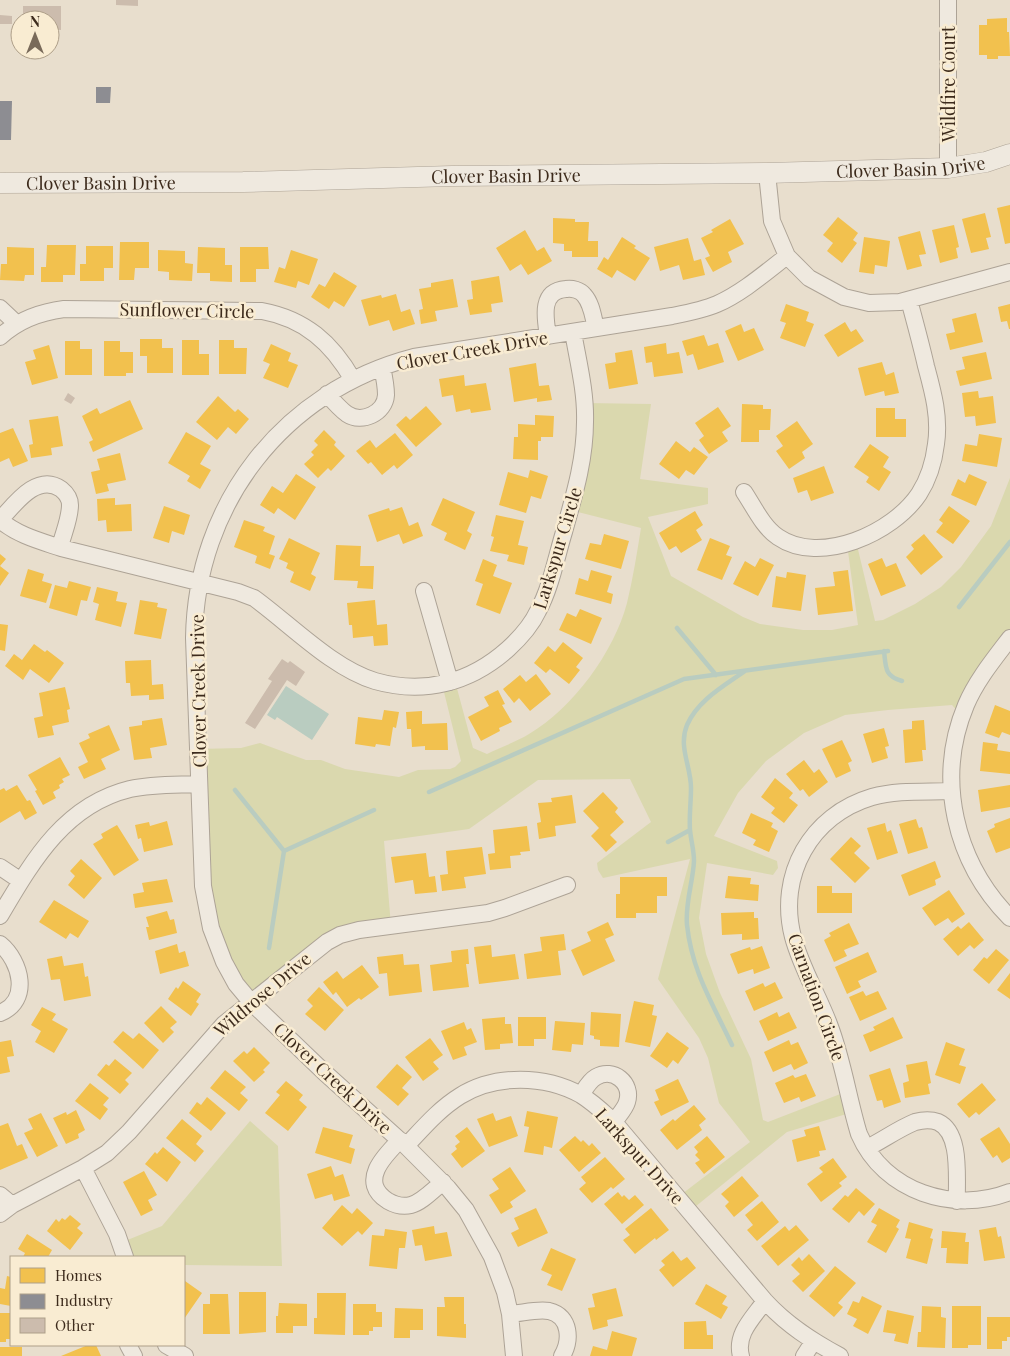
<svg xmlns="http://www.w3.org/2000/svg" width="1010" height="1356" viewBox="0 0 1010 1356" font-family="'Playfair Display',serif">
<rect width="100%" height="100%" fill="#e8decd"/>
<path fill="#dad8ae" d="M585,403L651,404L640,479L708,488V504L648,517L671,576L743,617L760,624L803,630H832L858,625L847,544L856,541L875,621L883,620L915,604L941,587L961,567L991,526L1010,478V638L962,716L952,705L888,710L845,715L804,733L766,761L738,793L714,836L777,861L778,868L773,875L707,863L699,918L706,954L720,993L751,1059L763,1120L768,1122L848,1091L853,1112L787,1132L690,1211L678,1197L750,1142L719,1103L708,1058L699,1038L658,979L690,859L603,878L598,870L597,863L651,822L630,779L538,780L469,829L384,841L391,926L359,930L251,1002L217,945L198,749L241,748L260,743L306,760H321L345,769L399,777L418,770L450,769L455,767L461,761L442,684L455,681L473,748L487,754C501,747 516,742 529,734C573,708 614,652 627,603C633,578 637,553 641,528L570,510Z
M250,1121L278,1146L282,1266L184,1265V1257H125L120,1243L162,1226Z"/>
<path fill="#b9ccc0" d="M286,686L329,714L312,740L277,717L275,720L267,715Z"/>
<path fill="#f2c14e" d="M1007,18V32H1009L1010,56H998V59H987V55H979V25H987V19Z
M1010,205V243L1005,244L997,208Z
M985,213L991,237L986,238L989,249L971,253L962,219Z
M838,217L858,233L853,240L857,243L842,263L827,251L833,243L823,235Z
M553,218L575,219V222H589L588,241H598V257H572V251H564V244L553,243Z
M730,219L744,244L728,252L732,262L713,272L705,258L710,256L701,238L713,232L711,230Z
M954,225L959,247L956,248L958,258L940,263L932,230Z
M525,230L537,251L544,247L552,261L528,275L521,264L510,271L496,248Z
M920,231L926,254L919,255L922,266L907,270L898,237Z
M622,237L636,246L634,248L650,258L635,281L617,270L612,278L597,269L604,257L608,260Z
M864,237L890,241L887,267L875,265L874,274L859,272Z
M688,238L694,261L701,259L705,275L683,280L679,265L660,271L654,247Z
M120,242H149V268H135L134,280H119Z
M47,245H76L75,275H63V282H41V267H46Z
M86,246H113V268H104V281H80V264H86Z
M7,247L34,248V275H25L24,281L0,280L1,264H7Z
M198,247L225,248V265H232V282L210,281V273H197Z
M240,247H268L269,269H256V282H240Z
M158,250L185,251V263L193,264L192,281L169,280V272L158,271Z
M291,250L318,259L309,285L298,281L296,288L274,282L279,267L285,269Z
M334,272L357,286L344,307L334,301L329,309L311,297L319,284L325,287Z
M499,276L503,302L491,304L492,312L470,315L467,300L473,299L471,281Z
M453,279L458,307L435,311L437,321L421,324L419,310L423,309L419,289L431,287V283Z
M396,294L401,312L410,309L415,324L393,331L389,320L369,326L361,300L381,295L382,298Z
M786,304L809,312L806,321L814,324L805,347L780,338L786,323L780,321Z
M1010,304V329H1009L1007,321L1001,322L998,307Z
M976,313L983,342L950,350L946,334L955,332L952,319Z
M845,322L851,332L856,329L864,341L838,357L824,335Z
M741,324L744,332L754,328L764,350L738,361L725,331Z
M704,335L708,346L718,343L724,362L698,370L693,354L687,356L682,341Z
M140,339H162V348H173V373H147V356H140Z
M182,340H199V354H209V375H182Z
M219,340H234V348H247L246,374H219Z
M65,341H80V349H92V375H65Z
M104,341H120V352H133V373H126V376H104Z
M666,343L667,354L679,352L683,373L654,377L652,362L646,363L644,347Z
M271,344L291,353L288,361L298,365L288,388L263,378L270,364L263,361Z
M49,345L58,378L32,385L25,362L36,359L33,350Z
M632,350L638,384L609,389L605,364L616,362L615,353Z
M986,352L992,379L960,386L956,371L965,369L962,357Z
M882,362L886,375L894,372L899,393L885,396L884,391L865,396L858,368Z
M536,363L539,386L549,385L552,400L537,402V398L514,402L509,368Z
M464,375L465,386L486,383L491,410L471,413L470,409L456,412L453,395L442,397L439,379Z
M978,391L979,398L993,396L996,423L976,426L975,416L965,417L962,393Z
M218,396L235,412L238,409L249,419L236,434L228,427L217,440L196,422Z
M130,400L143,429L93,452L89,442L93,440L82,416L97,408L100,414Z
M742,404L763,405V409H771L770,430H759V442H741Z
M426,406L442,424L416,447L396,425L406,416L410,420Z
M718,407L731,426L722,432L728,441L709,454L699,440L704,436L695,423Z
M876,408H895V419H906V437H876Z
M535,415L554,416L553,437H541V441H538V460L513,459L514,437H518V424L535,425Z
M58,416L63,446L51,448L52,455L31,458L29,445L33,444L29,420Z
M797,421L813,444L802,452L805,458L789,469L776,451L783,446L776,436Z
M13,428L28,461L13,467L9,458L0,462V433Z
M324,430L336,442L334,445L345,456L331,471L328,468L318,478L304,464L314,455L311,452L318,445L314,441Z
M186,432L211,446L200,464L211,470L200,489L187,481L190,476L168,463Z
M395,433L413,455L397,469L394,465L382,475L371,462L368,464L356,451L370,440L376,448Z
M979,434L1002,438L997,467L962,461L965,444L977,446Z
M676,441L690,452L694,447L708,457L694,475L686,470L679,479L659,464Z
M870,444L889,457L883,467L891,472L879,491L866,482L869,477L854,467Z
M120,453L126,480L107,484L109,491L96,494L91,472L100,470L97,459Z
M824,466L834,493L811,501L807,490L798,493L793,478Z
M530,470L548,476L541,499L531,496L526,513L499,505L508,472L528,478Z
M296,474L316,487L295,520L278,508L274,514L260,505L272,486L283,493Z
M969,474L987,482L976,506L951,495L958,479L965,483Z
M115,498V505L131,504L132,531L107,532L106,520L98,521L97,499Z
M443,498L475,512L467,531L472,534L465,550L444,540L447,533L431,525Z
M164,506L190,515L184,535L172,531L169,543L153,538Z
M949,506L970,521L953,544L936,532L943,523L939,520Z
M402,507L409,526L418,522L423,536L403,544L399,534L377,542L368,515L389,508L390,511Z
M695,511L703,525L696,530L702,540L681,553L676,546L669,550L659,533Z
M496,515L524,521L518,545L528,547L524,565L507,561L509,555L490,551L494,537L491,536Z
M244,520L265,527L263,531L275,536L269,554L275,556L270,569L255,563L257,556L234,547Z
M604,534L629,541L621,569L585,559L590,543L601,545Z
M924,534L943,557L921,575L906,557L914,549L911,545Z
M289,538L320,553L311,574L316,577L310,591L290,582L294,572L286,568L288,563L279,559Z
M710,538L730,546L726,555L732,557L722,580L697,570Z
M336,545L361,546L360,566H374L373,589L357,588L358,581L334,580Z
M0,554L6,559L0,566L9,573L0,586Z
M760,558L774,565L758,596L733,584L745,561L755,567Z
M882,558L886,567L896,563L906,586L881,596L868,564Z
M483,559L497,565L493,576L512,583L500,614L476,605L483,584L475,581Z
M28,569L44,574L42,581L52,584L46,603L20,596Z
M591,570L612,576L607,592L613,594L611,604L575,594L579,578L588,581Z
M848,570L853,611L818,615L815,588L835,586L833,572Z
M787,572L806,575L801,611L772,607L776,576L786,578Z
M69,581L91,587L87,601L81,600L77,616L49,608L55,585L67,588Z
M97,587L118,592L116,601L127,603L121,627L95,620L99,604L93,602Z
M140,600L158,603L157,607L167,609L161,639L134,634Z
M375,600L377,625L387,624L388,645L374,646L373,636L353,638L352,625H349L347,603Z
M580,609L602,618L591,644L559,630L567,613L576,617Z
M0,624L8,625L5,651L0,650Z
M563,642L583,658L576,667L580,670L569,684L550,669L546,673L534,663L548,646L555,652Z
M34,644L45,652L47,650L64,663L49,683L30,669L23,680L5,666L14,654L22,660Z
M151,660L152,685L163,684L164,699L149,700V695L131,696L130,683H126L125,661Z
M536,674L551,694L530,711L519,698L514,703L503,689L520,675L526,682Z
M65,687L70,709L67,710L69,722L52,726L54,735L38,738L34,718L43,716L39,693Z
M498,690L505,704L502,705L512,722L499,728L500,731L481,741L468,717L489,706L484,697Z
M995,705L1010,711V735L1002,732L999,738L985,733Z
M384,710L399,712L396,728L393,727L390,746L376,744L375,747L355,744L358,717L382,720Z
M422,711V724L447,723L448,750H425V746L412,747L411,729H407L406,712Z
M162,718L167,745L150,748L152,758L134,760L129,727L142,725V721Z
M924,720L926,750H922L923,761L905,763L903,730L912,729V721Z
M109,725L120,750L101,759L106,769L84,779L78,767L88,762L79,743L90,738L88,734Z
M884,728L889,746L885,747L888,758L872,763L863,734Z
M842,740L852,761L848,763L851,771L836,778L822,749Z
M983,742L998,744L997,750L1010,752V774L980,771Z
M60,757L70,775L62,779L64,782L59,785L60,788L53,792L56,798L43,805L35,791L37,790L28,775Z
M804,760L814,773L819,769L828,782L809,797L803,789L800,791L786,774Z
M775,778L793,793L789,798L798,805L784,823L771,813L775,808L761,797Z
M17,785L27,801L30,800L37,813L25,820L20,811L0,823V790L4,788L6,791Z
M1010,785V807L981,812L978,790Z
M603,792L618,808L615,812L624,822L610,835L617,842L606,852L591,836L599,828L583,811Z
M572,795L576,823L555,826L556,836L539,839L537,823L541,822L538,803L552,802L551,798Z
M751,813L773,823L771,827L778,831L769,852L753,845L756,840L742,833Z
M1010,818V848L996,853L987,831L995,827L994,824Z
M916,819L919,828L922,827L928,848L908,854L899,824Z
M167,821L173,845L144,852L141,838L138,839L135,825L149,822L150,826Z
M885,823L887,832L891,830L898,853L877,860L867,828Z
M117,825L139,860L114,876L93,844L103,838L101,834Z
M527,826L530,851L520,852L521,855L510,856L511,868L490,870L488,854L495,853L493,830Z
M851,837L861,846L854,853L870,868L855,883L830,859Z
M482,847L486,874L464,877L466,888L442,891L440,875L448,874L446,851Z
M426,853L429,877L435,876L437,892L415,894L413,880L395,883L391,857Z
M81,859L102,878L84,899L68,885L75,876L70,871Z
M935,861L941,877L935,880L936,885L909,896L901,875Z
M728,876L751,878L750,884L759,885L758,901L725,898Z
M620,877H667V896H657V913H636V918H616V894H620Z
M167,879L173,902L135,908L133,894L144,892L142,883Z
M817,886H832V893H852V913H817Z
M949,890L965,914L952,923L948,918L935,926L922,908Z
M54,900L89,921L78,938L70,933L66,939L39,922Z
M167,911L170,920L174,919L177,933L149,940L146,927H149L146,917Z
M754,912V918H758L759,939L742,940V934L722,935L721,913Z
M608,922L614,935L605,939L615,961L583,976L571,950L591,941L587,932Z
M969,922L984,940L974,949L970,945L958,956L943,939L958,926L961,929Z
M849,923L859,944L844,950L847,956L834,962L824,940L831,936L829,933Z
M564,934L566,950L558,951L561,975L527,979L524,954L542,951L540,937Z
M177,944L179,953L185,951L189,966L160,974L155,951Z
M491,945L492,957L515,954L519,979L479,984L474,947Z
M762,946L770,968L754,974L753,969L738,974L730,954L750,947L751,950Z
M468,949L469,964H466L469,987L433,991L430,965L452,962L451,951Z
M996,949L1009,960L989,984L973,970L984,957L987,959Z
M868,952L877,972L858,981L861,987L847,994L835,967Z
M403,954L404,965L419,964L422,992L389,996L387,973L379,974L377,957Z
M62,956L64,966L83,963L85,977L88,976L91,996L64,1001L60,979L51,980L47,959Z
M362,965L379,987L361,1000L359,998L347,1007L336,992L333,995L323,982L337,971L343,979Z
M1010,973V999L997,990Z
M183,981L201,994L196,1002L199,1004L191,1016L168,999L176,987L178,989Z
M775,982L783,998L754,1011L745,991L763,983L765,987Z
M319,987L344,1010L325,1031L305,1014L313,1006L307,1000Z
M863,991L866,996L878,991L887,1009L860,1021L849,997Z
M634,1001L654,1005L652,1015L657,1016L650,1047L625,1042Z
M161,1006L177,1022L170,1028L174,1032L163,1043L144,1023Z
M42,1007L56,1014L52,1020L68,1029L54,1053L35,1042L41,1031L31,1025Z
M591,1012L621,1014L619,1047L600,1046V1040L594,1039V1036L590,1035Z
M777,1012L779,1017L789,1012L797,1028L768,1041L759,1021Z
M505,1017V1024H511L513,1043L500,1044V1049L485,1050L482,1019Z
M518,1017H546V1039H534V1046H518Z
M893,1017L903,1038L870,1052L863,1035L875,1030L873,1027Z
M555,1021L585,1023L583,1045L572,1044L571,1052L552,1050Z
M464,1022L467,1030L471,1028L477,1042L464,1047L467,1055L453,1060L441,1031Z
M123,1031L133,1039L139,1033L159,1050L143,1069L113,1042Z
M667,1032L689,1048L678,1064L673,1060L667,1068L650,1056Z
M430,1038L443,1055L433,1062L439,1069L423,1081L405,1057Z
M11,1040L14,1056L7,1057L10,1072L0,1074V1042Z
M789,1040L791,1045L798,1042L808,1063L794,1070L791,1064L773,1072L764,1052Z
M946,1042L965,1049L959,1065L966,1067L960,1084L935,1075Z
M254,1047L270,1063L263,1070L265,1072L254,1082L233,1061L244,1051L247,1054Z
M115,1059L132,1073L125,1080L129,1084L120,1094L97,1075L106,1064L109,1066Z
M927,1061L931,1083L928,1084L930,1094L905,1098L903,1083L909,1081L906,1065Z
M397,1064L412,1077L402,1088L409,1094L398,1106L376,1087Z
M890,1068L901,1102L884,1108L882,1100L877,1101L869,1075Z
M225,1070L246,1087L240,1093L248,1100L239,1111L210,1088Z
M806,1074L816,1096L801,1102L799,1097L784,1103L775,1083L793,1075L795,1078Z
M678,1079L689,1102L661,1116L654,1102L659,1100L655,1090Z
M286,1081L303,1095L299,1100L307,1107L288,1131L265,1113L280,1095L276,1092Z
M90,1083L109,1098L103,1105L108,1109L100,1120L75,1101Z
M982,1083L996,1100L979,1115L976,1112L969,1118L957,1104Z
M207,1097L226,1113L211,1131L189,1113L197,1102L201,1105Z
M694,1105L706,1119L699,1125L702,1130L677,1150L660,1130L673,1119L675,1121Z
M76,1110L85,1130L78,1134L79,1138L66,1144L53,1118L66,1112L67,1115Z
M527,1111L558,1117L552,1148L544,1146L543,1155L524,1152L529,1127L524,1126Z
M41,1113L58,1146L37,1157L24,1133L33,1129L28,1119Z
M493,1113L496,1121L511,1116L518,1136L489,1147L477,1119Z
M182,1119L202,1136L196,1144L204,1151L195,1162L166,1138Z
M8,1123L17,1146L22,1144L28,1158L0,1170V1126Z
M819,1126L826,1150L819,1151L820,1156L797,1162L792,1140L806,1136L804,1130Z
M323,1127L353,1135L349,1147L355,1149L351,1164L315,1153Z
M467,1127L485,1151L462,1168L451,1154L457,1149L455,1146L460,1142L455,1136Z
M999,1127L1010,1144V1158L1002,1163L997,1155L993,1158L980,1139Z
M575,1136L581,1142L583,1140L589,1146L592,1143L601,1153L579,1172L559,1150Z
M707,1136L725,1157L704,1174L695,1163L700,1160L695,1155L698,1152L694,1147Z
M163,1147L181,1162L167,1182L145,1164L155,1152L157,1154Z
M605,1157L625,1179L613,1189L611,1187L592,1203L579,1189L586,1183L581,1177Z
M833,1158L847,1177L839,1183L842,1186L821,1202L807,1184L823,1172L819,1168Z
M331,1166L335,1177L343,1174L350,1196L334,1201L332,1194L315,1199L307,1174Z
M510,1167L526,1191L510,1202L513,1207L501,1214L489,1195L499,1189L492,1179Z
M144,1171L157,1195L148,1200L153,1210L141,1216L123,1182Z
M742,1176L759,1196L734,1217L725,1206L729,1202L721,1194Z
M856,1188L875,1204L864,1216L859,1211L849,1223L832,1209L845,1195L848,1197Z
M618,1192L622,1197L624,1195L629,1200L635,1195L644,1205L622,1224L604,1204Z
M762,1201L779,1222L757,1241L747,1230L753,1225L745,1215Z
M342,1205L352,1214L357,1208L373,1223L362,1235L358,1231L342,1246L322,1228Z
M536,1208L548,1233L518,1247L511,1233L519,1229L514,1218Z
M651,1208L669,1230L656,1240L655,1238L635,1254L623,1240L630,1235L625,1229Z
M879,1208L900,1220L896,1227L899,1229L886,1253L867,1242L877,1225L871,1222Z
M70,1215L81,1224L77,1228L83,1233L70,1250L47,1231L56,1219L59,1222L62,1218L65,1220Z
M909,1222L933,1229L930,1238L933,1239L927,1264L906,1258L911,1239L905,1238Z
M796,1225L809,1240L778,1266L761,1246L785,1226L789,1231Z
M434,1226L435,1234L447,1232L452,1256L425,1261L422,1245L415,1246L412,1230Z
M996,1227L998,1237L1001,1236L1005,1258L984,1261L979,1230Z
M385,1229L407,1232L405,1248H399L397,1269L369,1266L372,1235L384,1236Z
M942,1231L966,1233L965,1242H969L968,1264L946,1263L947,1248H941Z
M27,1234L52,1250L48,1257H23L25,1253L18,1249Z
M551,1248L576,1259L562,1291L547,1285L552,1275L541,1270Z
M673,1251L681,1261L687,1257L696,1268L673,1287L659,1270L665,1265L661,1261Z
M809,1254L825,1271L803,1292L792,1281L800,1274L791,1265L799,1257L802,1261Z
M835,1266L856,1283L838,1303L843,1307L834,1317L809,1296Z
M7,1276L11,1277V1306L0,1304V1288L5,1289Z
M185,1281L202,1293L184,1319V1282Z
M706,1284L727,1296L722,1304L728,1307L721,1319L695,1304Z
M616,1288L623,1316L607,1320L608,1326L593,1330L588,1308L595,1307L592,1294Z
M239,1292H266V1332L239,1334Z
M317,1293H346L345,1335L314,1334V1318H317Z
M210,1294H228L230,1334H203V1304H210Z
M862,1296L882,1306L868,1334L853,1326L857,1319L847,1314L853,1301L859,1303Z
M444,1297H464V1324H466V1338L437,1336V1307H445Z
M279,1303L307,1304V1326H293V1333H276V1316H278Z
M353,1304H376V1312H382V1327H373V1331H369V1335H353Z
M922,1306L941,1307V1317L946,1318L945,1348L917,1347L918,1332H921Z
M952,1306H981V1345H968V1348H952Z
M395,1308L423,1309V1330H410V1338H394Z
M887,1310L914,1316L908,1344L894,1341L896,1334L883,1332Z
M0,1313H11V1339H6V1342H0Z
M987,1317H1010V1337H1007V1341H1002V1349H987Z
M706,1321L707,1335H713V1349H684V1322Z
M612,1331L637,1338L632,1356H590L593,1346L607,1350Z
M88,1345H96L101,1356H61Z
M0,1347H22V1356H0Z"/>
<path fill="#8d8d92" d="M96,87H111L110,103H96Z
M0,101H12L11,140H0Z"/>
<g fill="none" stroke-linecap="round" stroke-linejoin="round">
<path stroke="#b9ccc0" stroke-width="4.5" d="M959,607L1010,542
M677,628L716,675
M884,651C886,667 884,676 902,681
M235,790L284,851L269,948
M429,792L684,679L888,651
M668,842L690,830
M284,851L374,810
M732,1045C713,1004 692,972 687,925C685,903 693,882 694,861C694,850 691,841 690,830C689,817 691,802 691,788C691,766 678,747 687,725C698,700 724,686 745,671"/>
</g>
<path fill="#ccbcad" d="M116,0H138V6L116,5Z
M23,6H61V30L50,29V20H23Z
M0,15L12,16V24H0Z
M68,393L75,398L71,404L64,400Z
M282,659L288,663L290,661L305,672L296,686L287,680L255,729L245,723L272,681L268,679Z"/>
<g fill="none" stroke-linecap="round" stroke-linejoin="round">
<g stroke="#ada396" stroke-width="18">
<path id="minor" d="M948,0V168
M767,173L772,221L787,256L809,278L844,297L869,303L900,302L1010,272
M0,308L17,324
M548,336C545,317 540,291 566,289C572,288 580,290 584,295C592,304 593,317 596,328
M0,337C17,321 41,312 64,309L262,311C305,319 332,343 353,380
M327,394C333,401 340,409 347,414C362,424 385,413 386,395C386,386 384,376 382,367
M744,492C754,507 763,527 778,537C820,566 893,533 919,494C928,480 934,461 936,444C940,417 933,392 926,366C921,344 915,322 909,300
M60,547C63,534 70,519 70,505C70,498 66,493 61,489C37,472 14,505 0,520C17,535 40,541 61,548L238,592L254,598C290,624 332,668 375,681C424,695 470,683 508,649C520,638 531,626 538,611C551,587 556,558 564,532C574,496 585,460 585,422C586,392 578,361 573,332
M424,591L450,682
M1010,638C994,659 976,681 966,705C935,779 955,862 1010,918
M951,791C925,792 897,790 872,797C811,815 777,875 793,937C801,967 818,995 829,1024C843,1060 848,1098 859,1134C884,1192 954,1214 1010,1192
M0,867L21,881
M0,916C32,862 64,805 130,789C153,784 176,785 199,784
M0,944C21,961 31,1001 0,1013
M581,1095C585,1089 589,1081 596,1077C613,1067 633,1083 627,1102C625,1109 618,1116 614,1122
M400,1140C384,1156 358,1182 388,1201C395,1205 403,1207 411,1205C422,1202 433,1190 443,1182
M406,1146C423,1128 439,1109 460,1096C495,1074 545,1075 581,1095C594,1103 603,1112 614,1122L765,1301C787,1325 812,1341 840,1356
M867,1148C883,1140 898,1129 915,1122C922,1120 930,1119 938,1122C962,1133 956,1179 957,1201
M83,1168L117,1234L125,1257
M0,1195L12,1205
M0,1214L12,1205L83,1168L107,1153L129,1132L224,1024L327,942L340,935L359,930L488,913L505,908L567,885
M510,1314C523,1313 537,1309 549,1311C571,1316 571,1341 562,1356
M128,1345L134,1356
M166,1345L185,1356
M514,1356L510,1314L505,1292L492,1257L466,1210L448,1188L406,1146L324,1072L251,1002L236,984L224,962L211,928L203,886L194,638C196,504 283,391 414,357L672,316C687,313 703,310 717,304C742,293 765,273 787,256
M741,1356C735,1334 753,1318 765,1301
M804,1356L813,1342"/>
</g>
<g stroke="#ada396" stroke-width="21">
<g id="tertiary">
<path id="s1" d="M0,183L243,182L452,176L767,173L948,168L986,162L1010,154"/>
</g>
</g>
<use href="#minor" stroke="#efe9df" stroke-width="16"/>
<use href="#tertiary" stroke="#efe9df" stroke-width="20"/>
</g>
<g text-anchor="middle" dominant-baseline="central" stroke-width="5" stroke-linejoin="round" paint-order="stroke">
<g font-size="18" fill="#3d2b1c" stroke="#f9ecd2">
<text transform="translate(948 84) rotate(-90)">Wildfire Court</text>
<text stroke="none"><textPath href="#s1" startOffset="911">Clover Basin Drive</textPath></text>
<text stroke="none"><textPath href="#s1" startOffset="506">Clover Basin Drive</textPath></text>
<text stroke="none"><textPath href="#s1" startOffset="101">Clover Basin Drive</textPath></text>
<text transform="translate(187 310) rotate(1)">Sunflower Circle</text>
<text transform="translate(472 350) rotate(-10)">Clover Creek Drive</text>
<text transform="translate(557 548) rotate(-73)">Larkspur Circle</text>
<text transform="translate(198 691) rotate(-91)">Clover Creek Drive</text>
<text transform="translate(262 994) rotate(-40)">Wildrose Drive</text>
<text transform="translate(817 997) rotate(70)">Carnation Circle</text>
<text transform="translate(333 1078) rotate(43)">Clover Creek Drive</text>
<text transform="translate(640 1156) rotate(48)">Larkspur Drive</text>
</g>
</g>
<rect x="10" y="1256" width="175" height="90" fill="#f9ecd2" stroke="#ae9f89"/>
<rect x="20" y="1268" width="25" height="15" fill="#f2c14e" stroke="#ae9f89"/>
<text x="55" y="1281" font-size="15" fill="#3d2b1c">Homes</text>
<rect x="20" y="1294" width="25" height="15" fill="#8d8d92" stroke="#ae9f89"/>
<text x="55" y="1306" font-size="15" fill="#3d2b1c">Industry</text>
<rect x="20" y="1318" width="25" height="15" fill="#ccbcad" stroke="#ae9f89"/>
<text x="55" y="1331" font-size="15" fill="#3d2b1c">Other</text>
<g transform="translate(35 35)"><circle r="24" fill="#f9ecd2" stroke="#ae9f89"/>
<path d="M0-4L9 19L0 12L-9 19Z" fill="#796a5a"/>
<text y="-8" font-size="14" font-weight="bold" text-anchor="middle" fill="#3d2b1c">N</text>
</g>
</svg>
